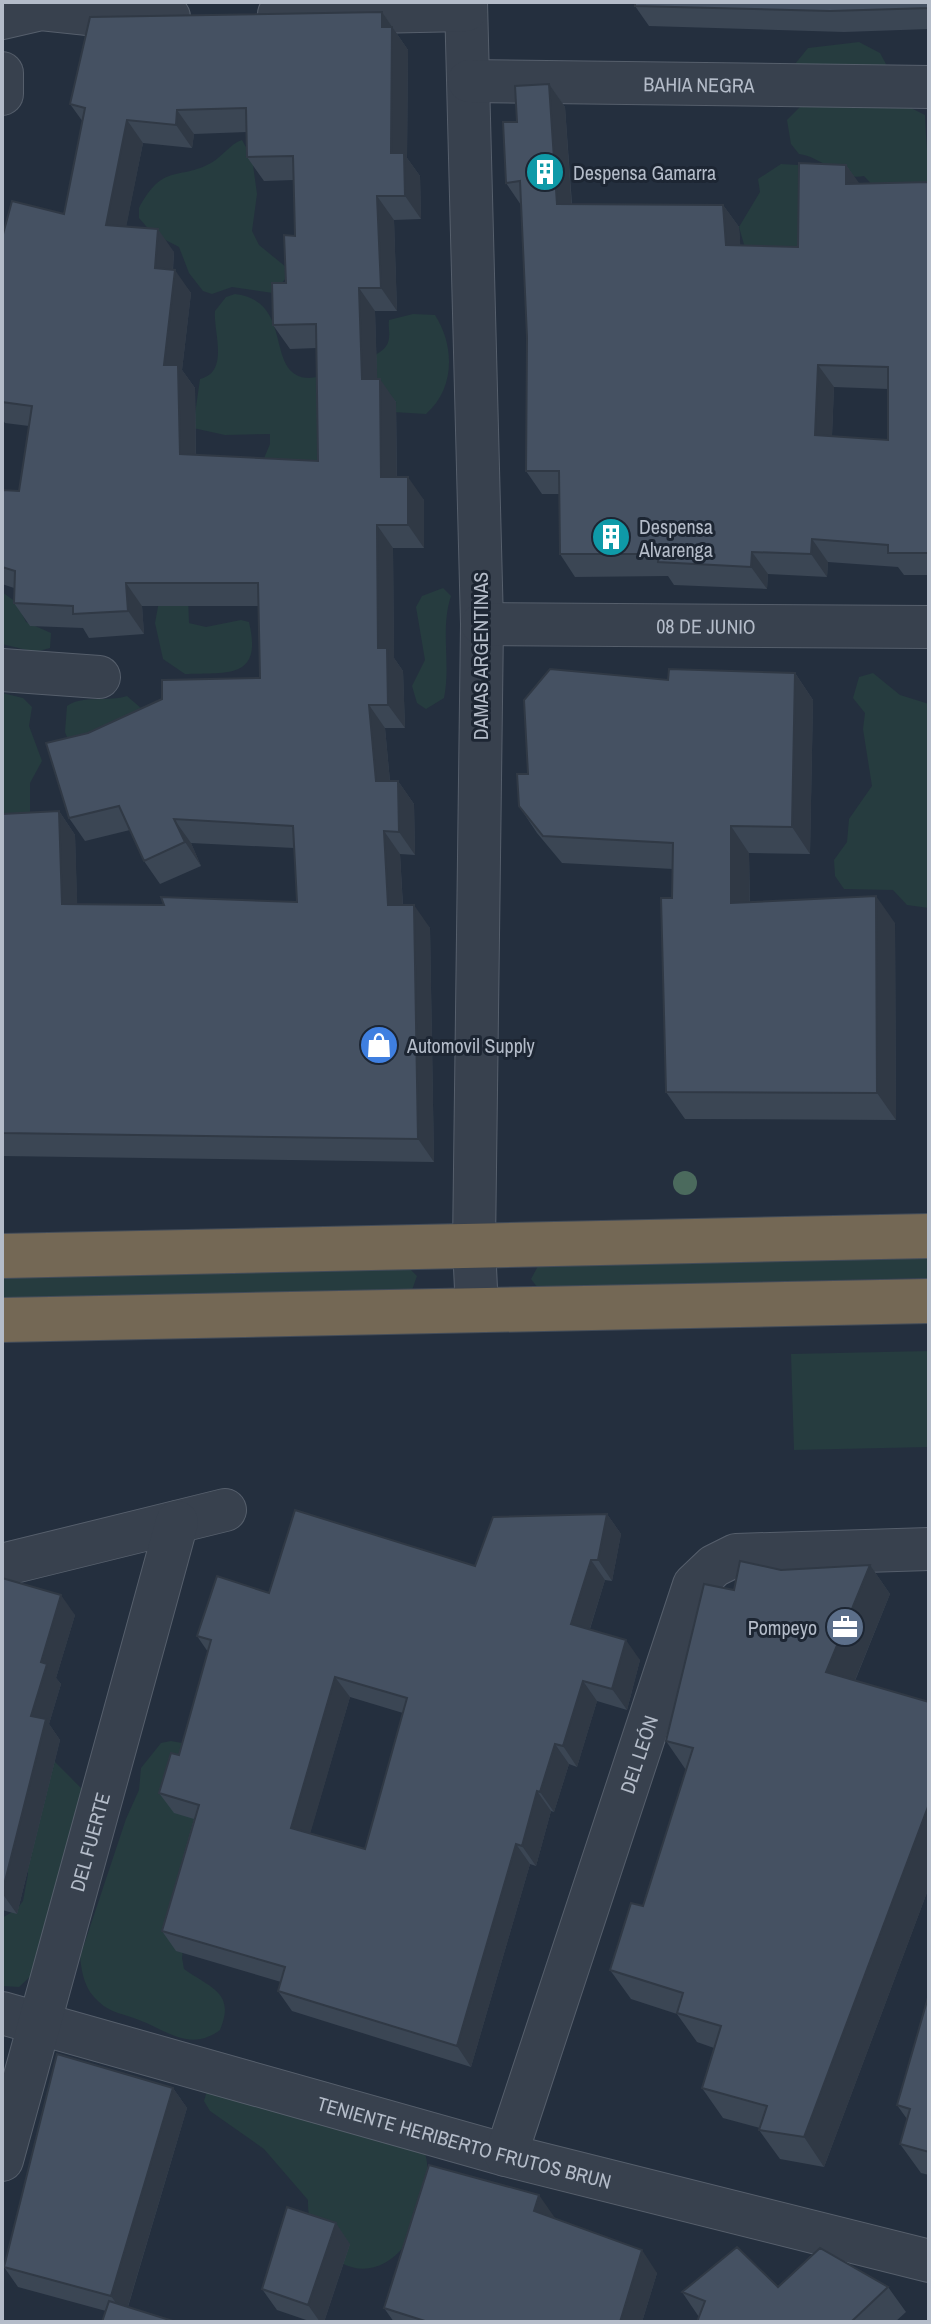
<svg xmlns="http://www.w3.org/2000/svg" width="931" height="2324" viewBox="0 0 931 2324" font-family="'Archivo Narrow',sans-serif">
<rect width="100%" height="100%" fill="#242f3e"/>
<path fill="#263c3f" d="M859,42L880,53L886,64L882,71L797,72L795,64L808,48Z
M806,101L901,103L925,115C926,143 929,167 929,195L878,191L864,176C838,181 823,157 799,154L791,144L787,120Z
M242,140L252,158L257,194L252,231L259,245L286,267L287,277L273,293L232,287L212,294L203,291L189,273L179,247L152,233L139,218V208C164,162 178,181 211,163C223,156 230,144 242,140Z
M781,164L814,166L804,239L795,251L745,248L739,227L760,192L758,179Z
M235,294C296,301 263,376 309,378C321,378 338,368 350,364C362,359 388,355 389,338C390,332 388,327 389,320L413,314L435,315C455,346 455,389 426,414L393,412L360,459L262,463L270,444V434L225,435L193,428L200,379C230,372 213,331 215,311L226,297Z
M443,588L451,596C440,629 451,665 444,698L426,709L417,703L412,686L425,660L416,607L422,596Z
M2,592L16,602L26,622L51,633L50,648L35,652L2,644Z
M188,597L189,623L206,627L241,620L249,622C263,680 227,672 185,674L163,659L155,623L159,601Z
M873,673L900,695L929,704V908L907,905L893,890L844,889L835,876L834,860L847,842L849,819L872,786L863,729L865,713L853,698L859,677Z
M2,693L23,698L32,707L29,726L42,761L30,783V815L2,827Z
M127,696L142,709L69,743L65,732L67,706C81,695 109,702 127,696Z
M929,1258V1278L537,1287L531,1279L538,1266Z
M410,1269L417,1276L412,1290L2,1298V1278Z
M929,1351V1447L794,1450L791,1354Z
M171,1741L182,1743L204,1765L182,1958L184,1969C210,1988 236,1992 220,2030C190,2052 168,2031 139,2020C125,2014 110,2013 99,2002C85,1990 82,1975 80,1957L126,1819L139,1790L141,1768L161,1743Z
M51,1758L82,1789L76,1846L33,1974L19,1987L2,1986V1918L17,1909L23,1901L28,1874L26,1842Z
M207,2091L424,2151C431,2168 425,2181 420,2198C416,2213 413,2233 405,2245C365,2297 306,2255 308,2200L264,2149L210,2111L204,2101Z"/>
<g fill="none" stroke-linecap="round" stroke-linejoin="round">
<g stroke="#565f6c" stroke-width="44">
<g id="street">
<path d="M466,2L482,624L474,1246L477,1310"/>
<path d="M279,14L466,10"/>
<path d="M2,18L41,9L126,18L169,17"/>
<path d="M2,73V94"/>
<path id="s1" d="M469,81L929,87"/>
<path id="s2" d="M482,624L929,627"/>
<path d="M2,670L99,677"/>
<path d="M2,1565L225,1510"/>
<path id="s3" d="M2,2013L506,2155L929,2261"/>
<path id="s4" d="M506,2155L694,1585L714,1566L736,1555L929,1549"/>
<path id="s5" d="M2,2160L177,1522"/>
</g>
</g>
<g stroke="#434c59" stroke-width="46">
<path id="highway" d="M2,1256L929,1236
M2,1320L929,1301"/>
</g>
<use href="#street" stroke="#38414e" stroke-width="42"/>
<use href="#highway" stroke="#746855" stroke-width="44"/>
</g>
<circle fill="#4b6a5d" cx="685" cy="1183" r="12"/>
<path fill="#3b4654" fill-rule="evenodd" d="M929,2V29L844,32L649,26L635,6Z
M382,12L408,50L407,158L420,176L421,219L394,220L397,311H375L377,379L396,402L397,477L424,500V548H393L394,658L403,671L405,728H385L390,781H398L414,804L415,855L400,854L403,905L430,928L434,1162L2,1156V814L59,811L75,835L77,904L164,905L297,902L294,848L191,843L201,866L160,884L144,861L130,830L85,841L69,818L88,733L260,678L258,606H142L144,634L89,638L83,628L30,626L14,603V588L2,584V490L19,491L29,426L5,423L2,419V238L64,214L83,122L70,104ZM247,132V157L264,181L294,180L295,236L286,283L273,325L290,349L317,348L318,461L196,455L195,388L182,370L191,293L173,270L174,252L126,226L143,143L192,148L194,134Z
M549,84L565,107L572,204L723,205L739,227L740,245L798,247L846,165L859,184L929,182V575H904L898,567L828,562L827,577L768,574L767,589L674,585L668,576L575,577L560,554L559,494H542L526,471L527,337L521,205L506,183L517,122ZM834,387L888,389V440L832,436Z
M795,673L813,700L810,854L749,853L750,902L895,923L896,1120L685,1119L666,1092L673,869L562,863L537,833L519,806L528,774L668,680Z
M607,1514L621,1534L612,1581L605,1580L590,1629L640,1660L627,1710L597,1701L577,1767L569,1764L554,1812L551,1811L536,1866L530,1864L471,2067L292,2011L278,1991L281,1982L176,1951L162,1931L194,1819L174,1813L159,1793L179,1755L208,1652L197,1636L269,1593L475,1566ZM350,1697L403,1713L365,1849L310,1833Z
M870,1565L890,1594L855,1681L929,1702V1887L824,2167L780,2159L759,2130L760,2128L723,2118L702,2088L714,2048L697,2042L677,2014L631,1999L610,1970L643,1906L686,1770L666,1741L734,1590Z
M2,1578L75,1615L56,1678L61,1684L49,1724L60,1740L17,1914L2,1910Z
M929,1994V2175L921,2173L900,2144L907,2119L897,2105Z
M173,2088L187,2108L128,2307L106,2311L18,2287L4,2267Z
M555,2218L657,2273L642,2322H394L384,2308Z
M350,2244L324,2322H312L277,2310L262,2289Z
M778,2287H888L906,2312L895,2322H697L699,2317L682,2292Z"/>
<path fill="#303945" d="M382,12L408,50L407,158L420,176L421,219L405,196L391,153Z
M549,84L565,107L573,227L557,204Z
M177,110L194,134L192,148L176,125Z
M127,120L143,143L122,248L106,225Z
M846,165L862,187L846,184Z
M377,196L394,220L397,311L381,288Z
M723,205L739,227L742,268L726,245Z
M158,229L174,252L171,291L155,268Z
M175,270L191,293L182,370L195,388L196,477L180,454L164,365Z
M359,288L375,311L378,402L362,379Z
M818,365L834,387L831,458L815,435Z
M380,379L396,402L397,500L381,477Z
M408,477L424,500V548L408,525Z
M377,525L393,548L394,658L403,671L405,728L388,705L378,648Z
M812,539L828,562L827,577L811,554Z
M752,552L768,574L767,589L751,567Z
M126,583L142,606L144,634L128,611Z
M795,673L813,700L810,854L792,827Z
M369,705L385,728L392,804L376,781Z
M398,781L414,804L415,855L399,832Z
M59,811L75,835L78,927L62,904Z
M174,819L191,843L201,866L185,842Z
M731,826L749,853L750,930L731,903Z
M384,831L400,854L404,928L388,905Z
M876,896L895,923L896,1120L877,1093Z
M414,905L430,928L434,1162L418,1139Z
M607,1514L621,1534L612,1581L598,1560Z
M591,1560L605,1580L585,1644L571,1624Z
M870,1565L890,1594L846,1702L826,1672Z
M61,1595L75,1615L56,1678L61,1684L49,1724L60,1740L17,1914L2,1893L41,1662Z
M626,1640L640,1660L627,1710L612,1689Z
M335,1677L350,1697L306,1848L291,1828Z
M583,1681L597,1701L577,1767L563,1746Z
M555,1744L569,1764L554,1812L540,1792Z
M537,1791L551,1811L536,1866L522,1846Z
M929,1804V1887L824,2167L804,2137Z
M516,1844L530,1864L471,2067L457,2046Z
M173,2088L187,2108L125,2316L111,2296Z
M539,2195L555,2218L550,2234L534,2211Z
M336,2223L350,2244L324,2322H320L308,2305Z
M642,2250L657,2273L642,2322H620Z"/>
<path fill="#455162" stroke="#303945" stroke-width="2" fill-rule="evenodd" d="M635,2H929V8L830,11L635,6Z
M382,12V27H392L391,153H404L405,196H377L381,288H359L362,379H380L381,477H408V525H377L378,648H387L388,705H369L376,781H398L399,832L384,831L388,905H414L418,1139L2,1133V814L59,811L62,904L164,905L161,897L297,902L293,826L174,819L185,842L144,861L119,806L69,818L46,743L88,733L162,699V680L260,678L258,583H126L128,611L73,614V606L14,603L15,571L2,567V490L19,491L32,406L2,402V238L12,201L64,214L85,108L70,104L90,17ZM246,108L247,157L293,156L295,236L284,235L286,283H272L273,325L316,324L318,461L180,454L178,365H164L175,270L155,268L158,229L106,225L127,120L176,125L177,110Z
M549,84L557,204L723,205L726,245L798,247L799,163L846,165V184L929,182V553H888V545L812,539L811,554L752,552L751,567L658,562L659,554H560L559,471H526L527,337L520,181L506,183L503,122H517L515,86ZM818,365L888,367V440L815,435Z
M550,669L668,680L669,669L795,673L792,827L731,826V903L876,896L877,1093L666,1092L661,898H672L673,843L543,836L519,806L517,774H528L524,700Z
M295,1510L475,1566L493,1517L607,1514L598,1560H591L571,1624L626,1640L612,1689L583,1681L563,1746L555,1744L540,1792L537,1791L522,1846L516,1844L457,2046L278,1991L285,1967L162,1931L199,1805L159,1793L171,1753L179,1755L211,1640L197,1636L217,1576L269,1593ZM335,1677L407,1698L365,1849L291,1828Z
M740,1561L781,1570L870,1565L826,1672L929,1702V1804L804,2137L759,2130L767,2106L702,2088L721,2026L677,2013L683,1993L610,1970L631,1903L643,1906L693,1748L666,1741L704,1584L734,1590Z
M2,1578L61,1595L41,1662L47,1664L31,1716L46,1719L2,1893Z
M929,1994V2152L900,2144L910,2109L897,2105Z
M57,2054L173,2088L111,2296L4,2267Z
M429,2165L539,2195L534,2211L642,2250L620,2322H428L384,2308Z
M287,2207L336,2223L308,2305L262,2289Z
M737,2247L778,2287L820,2248L888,2287L851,2322H697L705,2301L682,2292Z
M109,2301L176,2322H102Z"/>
<defs>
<g id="building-disc" transform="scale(2)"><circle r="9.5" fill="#0f9aa8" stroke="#1d2633"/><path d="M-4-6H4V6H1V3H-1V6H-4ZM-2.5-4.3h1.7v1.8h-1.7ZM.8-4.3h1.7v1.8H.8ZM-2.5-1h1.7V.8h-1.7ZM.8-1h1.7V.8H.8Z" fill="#fff"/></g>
<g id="shop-disc" transform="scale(2)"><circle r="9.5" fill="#3f7fe0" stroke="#1d2633"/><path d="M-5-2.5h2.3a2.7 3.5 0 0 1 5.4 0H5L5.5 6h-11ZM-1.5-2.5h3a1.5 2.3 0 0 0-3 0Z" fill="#fff"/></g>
<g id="office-disc" transform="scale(2)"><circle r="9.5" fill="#5c6f8a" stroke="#1d2633"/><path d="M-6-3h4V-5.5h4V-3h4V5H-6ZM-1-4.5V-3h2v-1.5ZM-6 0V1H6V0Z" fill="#fff"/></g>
</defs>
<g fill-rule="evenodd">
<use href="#building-disc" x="545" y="172"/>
<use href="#building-disc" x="611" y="537"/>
<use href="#shop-disc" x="379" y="1045"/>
<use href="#office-disc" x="845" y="1627"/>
</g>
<g text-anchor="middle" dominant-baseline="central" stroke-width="6" stroke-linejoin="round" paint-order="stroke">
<g font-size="20" fill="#b4bcc9" stroke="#1d2633">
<text stroke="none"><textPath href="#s1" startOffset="230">BAHIA NEGRA</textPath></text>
<text stroke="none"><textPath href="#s2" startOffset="224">08 DE JUNIO</textPath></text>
<text transform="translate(480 656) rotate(-90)">DAMAS ARGENTINAS</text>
<text stroke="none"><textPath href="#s4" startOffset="422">DEL LEÓN</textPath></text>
<text stroke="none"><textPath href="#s5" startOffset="330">DEL FUERTE</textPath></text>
<text stroke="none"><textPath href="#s3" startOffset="480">TENIENTE HERIBERTO FRUTOS BRUN</textPath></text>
</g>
<g font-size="20" fill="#b4bcc9" stroke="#1d2633" text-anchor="start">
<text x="573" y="172">Despensa Gamarra</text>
<text x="639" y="526">Despensa<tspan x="639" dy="23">Alvarenga</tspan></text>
<text x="407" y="1045">Automovil Supply</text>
<text x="817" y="1627" text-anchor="end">Pompeyo</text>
</g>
</g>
<rect width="931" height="2324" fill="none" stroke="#b4bcc9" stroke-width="8"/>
</svg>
